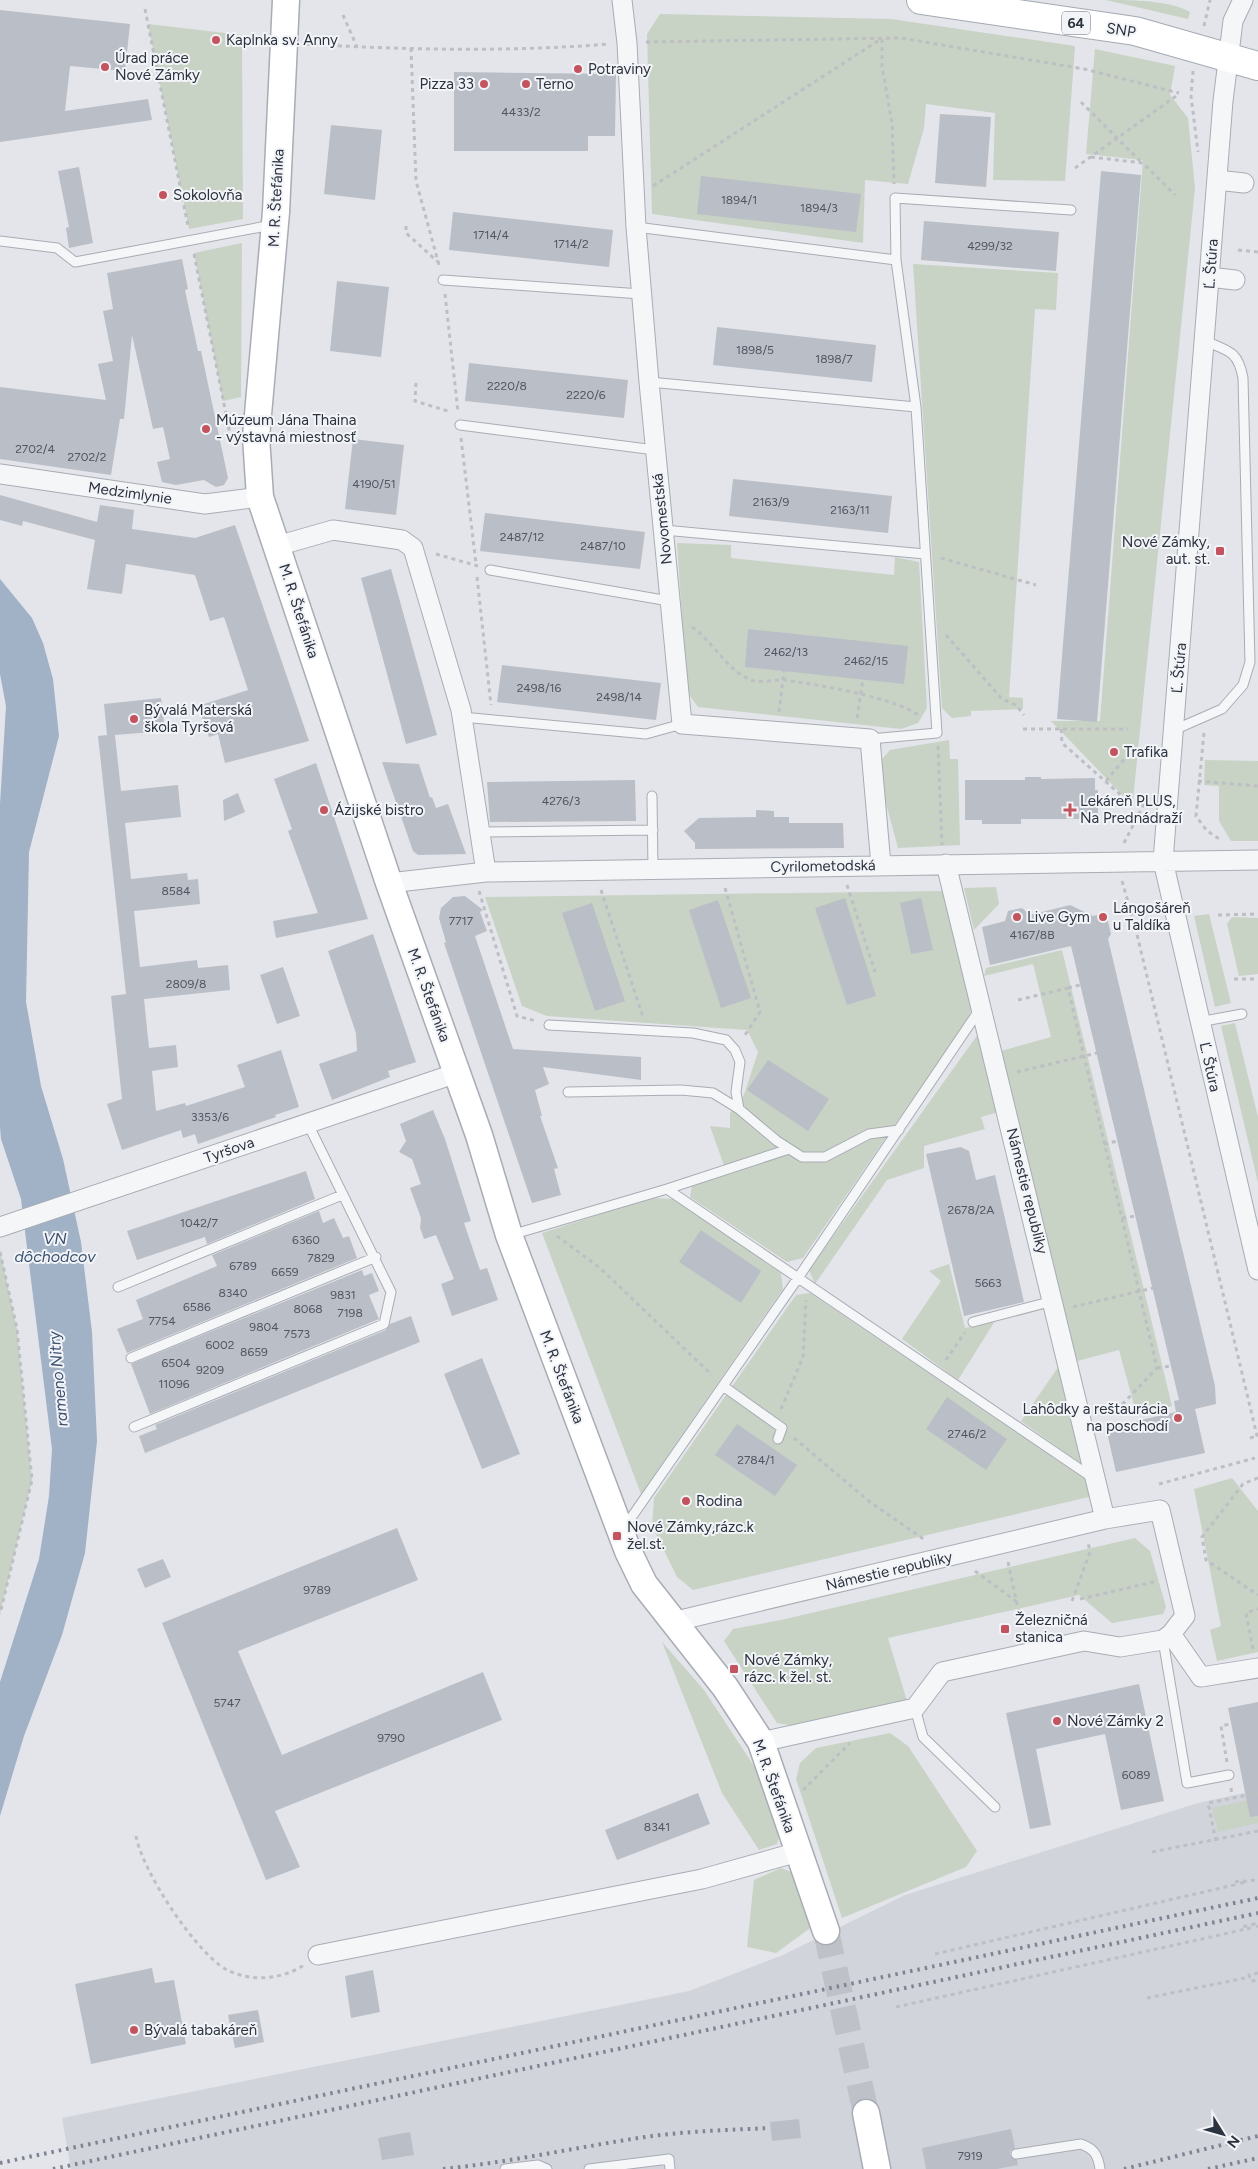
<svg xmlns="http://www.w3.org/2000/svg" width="1258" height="2169" viewBox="0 0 1258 2169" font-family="Figtree,sans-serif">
<rect width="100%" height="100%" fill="#e3e5ea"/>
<path fill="#d1d4db" d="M1258,1790V2169H71L62,2118L689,1991L783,1955L905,1895L1198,1803Z"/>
<path fill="#c8d3c5" d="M1106,0C1132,0 1169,0 1190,12L1188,19Z
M660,14L891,19L1075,46L1065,181L993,180L995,113L926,104L924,128L908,184L865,180L863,243L652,214L647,34Z
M148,24L242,35L243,219L189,229Z
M1095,49L1175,66L1170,95L1188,118L1195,188L1133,800L1128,801L1051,721H1100L1143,160L1086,154Z
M242,243L241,397L223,401L194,253Z
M913,264L1058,273L1056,310L1035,309L1009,697L1023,698V709L971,711V716L952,718L942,708Z
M677,543L731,545V558L894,575L895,557L919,562L927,708L918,723L901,729L698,707L687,692Z
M949,740L950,759H958L960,845L898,848L876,766L890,750Z
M1205,760L1258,761V841H1231L1219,821V786L1204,785Z
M996,887L999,904L974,930L964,888Z
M945,891L974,1004L967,1020L803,1258L787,1262L690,1197L692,1186L727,1174L710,1126L730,1128V1113L744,1095L758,1052L747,1030L547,1016L522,1006L485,897Z
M1209,914L1231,1003L1215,1007L1194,916Z
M1232,917L1258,918V974L1239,976L1227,924Z
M1062,950L1172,1406L1137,1416L1119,1350L1077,1361L1001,1051L1051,1037L1033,964L984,976L986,968Z
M1235,1023L1258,1117V1183L1221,1026Z
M981,1030L1002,1111L981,1117L985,1129L924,1146V1168L887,1180L815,1284L809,1270Z
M651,1198L674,1199L781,1273L783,1289L641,1494L542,1233Z
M0,1250L17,1329L32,1480L0,1614Z
M949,1264L965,1328L995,1321L958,1380L902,1339L941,1281L929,1271Z
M810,1293L1088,1481L1093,1496L693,1590L677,1577L652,1526L654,1498L796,1295Z
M1061,1363L1084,1459L1080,1463L1021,1421Z
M1232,1478L1258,1511V1652L1217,1661L1210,1630L1221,1626L1194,1489Z
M1135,1538L1150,1551L1166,1607L1163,1614L1112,1623L1079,1595L888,1638L907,1701L801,1727L777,1723L724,1641L733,1629L781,1620Z
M662,1642L704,1690L756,1769L780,1833L777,1844L759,1850L722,1793Z
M890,1733L908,1746L977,1851L966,1867L842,1918L796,1779L800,1763L816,1748Z
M1258,1798V1823L1218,1832L1212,1808Z
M781,1868L796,1874L813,1926L776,1953L747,1947L754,1880Z"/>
<path fill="#a1b1c6" d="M0,579L32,618L43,643L53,679L59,736L29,852L26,1002L41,1086L63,1159L81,1242L92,1332L97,1441L85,1553L62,1635L24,1736L0,1816V1682L39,1559L49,1496L52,1449L21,1199L1,1139L0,1127V804L6,706L0,674Z"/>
<path fill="#babec6" d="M0,10L130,24L125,71L70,66L65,111L148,99L152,120L0,142Z
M454,72L616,74L615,136H588V151H454Z
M940,114L991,117L986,187L935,183Z
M331,125L382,130L375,200L324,194Z
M79,167L93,243L69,248L66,228L69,227L58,171Z
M1101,171L1141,175L1097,722L1057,719Z
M701,176L861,194L856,232L697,214Z
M453,212L613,230L609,267L449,250Z
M924,221L1059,232L1056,271L921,260Z
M182,259L188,289L185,290L198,351H201L228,478L224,485L216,487L204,480L176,485L162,482L157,462L170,459L163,427L153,429L132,335L124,419H120L111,475L0,459V387L106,400L98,364L113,361L103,311L113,309L107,273Z
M337,281L389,287L381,357L330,351Z
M717,327L876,345L872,382L713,365Z
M469,363L628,380L624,418L465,401Z
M353,439L404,445L396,515L345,509Z
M733,479L892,496L888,533L729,516Z
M0,495L97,522L100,505L134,510L132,529L195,538L235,525L309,741L225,763L218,734L209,737L198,706L248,690L224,617L210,621L195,575L126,564L122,594L87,589L95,540L23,521L22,526L0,520Z
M485,513L645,532L640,569L480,551Z
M391,569L437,735L406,744L361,578Z
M748,629L908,646L904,684L745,667Z
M502,665L661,683L656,720L497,702Z
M161,698L165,731L115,735L121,791L178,785L181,817L125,823L131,879L187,873L188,880L198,879L200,904L134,911L140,967L197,960L198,968L228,965L230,990L144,999L149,1048L176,1045L178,1067L152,1071L156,1111L185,1103L186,1106L245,1087L237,1065L281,1050L299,1107L275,1115L276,1117L198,1144L195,1134L183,1138L181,1130L122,1150L107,1104L122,1099L111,996L126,994L98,736L107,735L104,704Z
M382,762L419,764L430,798L432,797L436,808L448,804L466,854L418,855L413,851Z
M316,763L368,919L276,938L273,921L318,913L288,831L292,829L274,779Z
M1025,777H1041V779L1095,778V790H1098V819H1021V824H982V820H965V780H1025Z
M635,780L636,821L490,822L487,782Z
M238,793L245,812L224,821L223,800Z
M756,810L774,811V817H789V823H843L844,848L695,849V843L684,831L699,818L756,817Z
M465,896L483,910L480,912L487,931L475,936L513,1049L641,1057V1080L543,1067L549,1084L535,1090L542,1116H540L558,1168L554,1169L561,1195L532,1203L444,943L446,942L439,918L441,908L453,897Z
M845,898L876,996L847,1005L815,908Z
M921,898L933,950L911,954L900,903Z
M718,900L751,998L721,1008L689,910Z
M592,903L625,1001L595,1011L562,913Z
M1070,905L1093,916L1106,913L1111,934L1108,939L1215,1386L1216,1404L1195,1409L1205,1453L1116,1472L1106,1428L1176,1412L1174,1401L1179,1400L1071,946L990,965L982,927L1005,921L1008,911L1022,908L1030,915Z
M373,934L416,1062L388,1071L390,1077L332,1100L319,1064L357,1051L356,1033L328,951Z
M283,967L300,1016L277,1024L260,975Z
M768,1060L829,1099L808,1131L747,1090Z
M433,1110L445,1139L471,1221L464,1223L480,1270L487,1268L498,1300L452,1316L441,1284L454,1279L436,1235L424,1239L420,1228L421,1218L410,1188L421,1184L412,1159L399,1152L406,1141L400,1124Z
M961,1147L969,1151L976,1180L995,1175L1024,1302L964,1316L926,1154Z
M306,1171L315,1199L207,1244L205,1237L137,1260L127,1231Z
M319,1211L323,1223L334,1218L343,1238L349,1236L357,1258L127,1353L117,1329L143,1319L136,1300L217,1266L212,1255Z
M701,1230L761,1271L741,1303L679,1262Z
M362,1270L364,1276L372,1273L379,1291L369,1295L379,1319L150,1414L131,1364Z
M411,1316L420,1342L145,1453L139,1436L157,1429L155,1425L386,1330L390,1324Z
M482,1358L520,1454L482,1469L444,1374Z
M947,1397L1007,1439L986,1470L926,1429Z
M737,1424L797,1465L775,1496L715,1455Z
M397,1528L418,1580L238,1651L282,1755L483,1672L502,1720L275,1811L300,1867L266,1880L162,1623Z
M163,1559L171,1577L145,1588L137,1569Z
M1139,1684L1164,1801L1121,1810L1105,1734L1036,1749L1051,1825L1030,1829L1006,1713Z
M1258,1702V1816L1250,1817L1228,1708Z
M698,1793L710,1824L617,1860L605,1830Z
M152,1968L155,1983L174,1980L186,2044L91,2064L75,1984Z
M373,1970L380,2012L351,2018L345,1976Z
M258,2010L264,2042L235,2048L228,2015Z
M799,2119L801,2138L772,2141L770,2122Z
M1011,2129L1015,2148L1010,2151V2155L1017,2160L1018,2165L997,2169H926L922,2148Z
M410,2132L414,2155L382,2160L378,2138Z"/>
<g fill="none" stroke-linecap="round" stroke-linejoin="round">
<path stroke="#bec1c8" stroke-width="26" stroke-dasharray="26 13" stroke-linecap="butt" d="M826,1931L866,2113"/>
<g stroke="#a8acb4" stroke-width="11">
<path id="lane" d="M636,227L896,260
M0,241L57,248L75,262L272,225
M443,280L641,294
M649,382L916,407
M460,425L655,450
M664,530L925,554
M490,570L669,601
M462,717L646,734L682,724
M1174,730L1222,709L1243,685L1250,662L1243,378C1238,351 1229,351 1205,341
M870,739L937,733L916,407L896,260L895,198L1071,210
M652,796L653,869
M480,832L653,830
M1199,1022L1242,1014
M549,1025L693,1033L726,1040L735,1050L740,1062L736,1092L739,1109
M568,1092L681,1090L713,1093L739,1109L777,1141L802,1157H825L869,1134L899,1130
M667,1189L789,1149
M511,1235L667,1189L1093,1478
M118,1287L342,1195
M973,1322L1053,1301
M131,1358L376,1257
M723,1386L782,1428L778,1439
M134,1427L384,1324L391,1292L308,1124
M624,1528L798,1278L980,1009
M1163,1640L1187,1783L1229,1775
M915,1708L923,1737L995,1807
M1016,2154L1081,2144C1095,2149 1098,2156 1100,2169
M505,2169L538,2165L547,2169
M589,2169L669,2159L670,2169"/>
</g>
<g stroke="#a8acb4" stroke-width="21">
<path id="street" d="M622,0L627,43L636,227L649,382L682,724L870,739L881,865
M1243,0L1233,21L1223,101L1163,861L1258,1270
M1217,180L1244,183
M1209,277L1235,280
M0,474L205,504L260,497
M277,546L333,530L402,540L413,548L461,710L486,872
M946,864L1105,1519
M389,883L486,872L1258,860
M0,1227L457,1073
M672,1622L1105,1519L1160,1510L1185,1616L1171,1634L1163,1640L1120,1647L1084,1641L942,1672L915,1708L761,1742
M1171,1634L1201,1677L1258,1668
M318,1955L702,1879L798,1852"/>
</g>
<g stroke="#a8acb4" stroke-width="29">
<path id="secondary" d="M286,0L276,212L256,437L260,497L389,883L479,1135L509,1235L628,1551L644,1584L725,1687L761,1742L826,1931
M866,2113L877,2169"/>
</g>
<g stroke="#a3a9b4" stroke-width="30">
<path id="primary" d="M921,0L1135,31L1258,66"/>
</g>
<path stroke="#bdbfc4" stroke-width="3" stroke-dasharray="4 4" stroke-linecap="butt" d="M145,9L188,226
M343,15L357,47
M1204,26L1210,0
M882,39V66L892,123L894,184
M646,42L901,38L1084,69L1179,93
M306,44C406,50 509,52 609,44
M411,48L416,181L439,265
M1193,71L1191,96L1198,152
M1081,102L1141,162
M1091,157L1143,163L1175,195
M1075,168L1179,94
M653,186L881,39
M406,226V233L438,262
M1238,250L1258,252
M194,254L231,439
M445,294L458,412
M416,383L415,401L451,412
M461,438L476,564
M436,554L478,566
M941,558L1036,585
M477,577L491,705
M692,627C714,642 726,670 751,680C760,684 775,679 785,680C818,685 896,697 921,717
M946,635L1002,699L1016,705L1024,715
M779,712L784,671
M857,718L863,679
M1023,729H1128
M1061,729L1062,743L1122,796
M1204,733L1196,816L1207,831L1221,840
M938,746L942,845
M1106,781L1126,757
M1198,781L1258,786
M1124,843L1146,800
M1122,881L1134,922L1258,1440
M847,885L875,972
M725,888L760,1012L743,1038
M601,890L643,1017
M479,891L517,1016L536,1021
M1218,915L1258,914
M1234,979H1258
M1068,988L1080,985
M1018,1000L1068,988L1157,1368L1114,1413
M1017,1072L1097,1053
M1104,1144L1118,1141
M1122,1218L1136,1216
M557,1236L600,1268L712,1375
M0,1252L17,1329L32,1480L0,1614
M1073,1307L1153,1288
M946,1360L965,1332
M1157,1368L1171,1366
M781,1409L803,1357L806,1300
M794,1438L870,1502L925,1540
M1250,1438L1257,1436
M1258,1478L1243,1484L1202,1537L1206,1560L1258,1595
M1159,1484L1255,1458
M1008,1562L1020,1618
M975,1571L1017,1602
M1080,1599L1158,1581
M1072,1601L1090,1552L1088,1542
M1253,1649L1246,1613L1258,1609
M1227,1762L1221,1726L1231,1724
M1231,1788L1232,1796
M803,1790L850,1743
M136,1836C142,1871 196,1953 227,1970C251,1982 281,1980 304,1965
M1216,1841L1208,1803L1258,1793
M1152,1852L1258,1831
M1240,1883L1247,1882
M1247,1929L1255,1927
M935,1954L1234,1885L1233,1882L1258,1880
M1258,1973L1249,1975L1251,1981L1258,1980
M1147,1998L1250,1977
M896,2007L1242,1930L1241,1927L1255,1924V1927L1258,1926"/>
<use href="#lane" stroke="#f5f6f8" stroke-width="9"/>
<use href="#street" stroke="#f5f6f8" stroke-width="19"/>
<use href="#secondary" stroke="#fff" stroke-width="26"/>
<use href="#primary" stroke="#fff" stroke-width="28"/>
<path stroke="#7e8492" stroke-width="4" stroke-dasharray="2.5 5" stroke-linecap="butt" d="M0,2163L1258,1898
M53,2169L1258,1913
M443,2169C511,2162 578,2147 645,2137C687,2131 729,2130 770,2128
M1124,2169L1258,2136
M1208,2169L1258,2158"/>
</g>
<g fill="#c3545f" stroke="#f2f4f7" stroke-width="2">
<circle cx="216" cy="40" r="5"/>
<circle cx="105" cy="67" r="5"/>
<circle cx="578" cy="69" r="5"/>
<circle cx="484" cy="84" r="5"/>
<circle cx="526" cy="84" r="5"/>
<circle cx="163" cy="195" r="5"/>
<circle cx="206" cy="429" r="5"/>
<rect x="1215" y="546" width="10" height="10" rx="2.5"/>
<circle cx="134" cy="719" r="5"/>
<circle cx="1114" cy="752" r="5"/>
<circle cx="324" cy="810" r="5"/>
<path d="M1067.5 802.5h5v5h5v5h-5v5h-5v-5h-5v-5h5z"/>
<circle cx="1017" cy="917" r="5"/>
<circle cx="1103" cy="917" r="5"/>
<circle cx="1178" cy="1418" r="5"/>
<circle cx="686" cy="1501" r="5"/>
<rect x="612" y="1531" width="10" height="10" rx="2.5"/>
<rect x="1000" y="1624" width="10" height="10" rx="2.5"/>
<rect x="729" y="1664" width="10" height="10" rx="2.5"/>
<circle cx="1057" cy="1721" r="5"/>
<circle cx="134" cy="2030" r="5"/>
</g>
<g text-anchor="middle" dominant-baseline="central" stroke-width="4" stroke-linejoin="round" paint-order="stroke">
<g font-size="12" fill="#505662">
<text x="521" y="112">4433/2</text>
<text x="739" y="200">1894/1</text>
<text x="819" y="208">1894/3</text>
<text x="491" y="235">1714/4</text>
<text x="571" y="244">1714/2</text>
<text x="990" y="246">4299/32</text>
<text x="755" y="350">1898/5</text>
<text x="834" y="359">1898/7</text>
<text x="507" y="386">2220/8</text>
<text x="586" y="395">2220/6</text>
<text x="35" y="449">2702/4</text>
<text x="87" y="457">2702/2</text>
<text x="374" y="484">4190/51</text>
<text x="771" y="502">2163/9</text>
<text x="850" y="510">2163/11</text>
<text x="522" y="537">2487/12</text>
<text x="603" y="546">2487/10</text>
<text x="786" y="652">2462/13</text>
<text x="866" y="661">2462/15</text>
<text x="539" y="688">2498/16</text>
<text x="619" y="697">2498/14</text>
<text x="561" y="801">4276/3</text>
<text x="176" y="891">8584</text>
<text x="461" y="921">7717</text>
<text x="1032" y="935">4167/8B</text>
<text x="186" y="984">2809/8</text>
<text x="210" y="1117">3353/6</text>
<text x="971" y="1210">2678/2A</text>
<text x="199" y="1223">1042/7</text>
<text x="306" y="1240">6360</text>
<text x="321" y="1258">7829</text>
<text x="243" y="1266">6789</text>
<text x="285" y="1272">6659</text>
<text x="988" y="1283">5663</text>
<text x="233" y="1293">8340</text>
<text x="343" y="1295">9831</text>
<text x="197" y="1307">6586</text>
<text x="308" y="1309">8068</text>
<text x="350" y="1313">7198</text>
<text x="162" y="1321">7754</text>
<text x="264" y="1327">9804</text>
<text x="297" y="1334">7573</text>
<text x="220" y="1345">6002</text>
<text x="254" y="1352">8659</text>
<text x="176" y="1363">6504</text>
<text x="210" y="1370">9209</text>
<text x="174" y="1384">11096</text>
<text x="967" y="1434">2746/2</text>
<text x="756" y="1460">2784/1</text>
<text x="317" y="1590">9789</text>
<text x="227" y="1703">5747</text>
<text x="391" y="1738">9790</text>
<text x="1136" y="1775">6089</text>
<text x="657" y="1827">8341</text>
<text x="970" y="2156">7919</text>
</g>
<rect fill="#f2f4f7" stroke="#676d77" stroke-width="1" x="1062" y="11.5" width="28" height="23" rx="4"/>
<g font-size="14" font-weight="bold" fill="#2c3340">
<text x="1076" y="23">64</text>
</g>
<g font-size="15" fill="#2c3340" stroke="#f2f4f7">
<text transform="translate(1121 30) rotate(9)">SNP</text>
<text transform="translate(276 198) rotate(-87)">M. R. Štefánika</text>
<text transform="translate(1211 264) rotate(-86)">Ľ. Štúra</text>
<text transform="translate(130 493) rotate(8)">Medzimlynie</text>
<text transform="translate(662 519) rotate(-96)">Novomestská</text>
<text transform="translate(299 611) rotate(72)">M. R. Štefánika</text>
<text transform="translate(1179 668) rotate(-85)">Ľ. Štúra</text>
<text transform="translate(823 866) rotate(-1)">Cyrilometodská</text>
<text transform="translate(429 995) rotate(70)">M. R. Štefánika</text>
<text transform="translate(1210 1067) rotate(77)">Ľ. Štúra</text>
<text transform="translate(229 1150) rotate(-19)">Tyršova</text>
<text transform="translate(1027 1191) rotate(76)">Námestie republiky</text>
<text transform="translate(562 1377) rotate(69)">M. R. Štefánika</text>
<text transform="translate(889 1571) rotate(-13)">Námestie republiky</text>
<text transform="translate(774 1786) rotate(70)">M. R. Štefánika</text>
</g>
<g font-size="15" fill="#2c3340" stroke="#f2f4f7" text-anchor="start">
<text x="226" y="40">Kaplnka sv. Anny</text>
<text x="115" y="58">Úrad práce<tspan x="115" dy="17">Nové Zámky</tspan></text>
<text x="588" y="69">Potraviny</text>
<text x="474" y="84" text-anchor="end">Pizza 33</text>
<text x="536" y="84">Terno</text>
<text x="173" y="195">Sokolovňa</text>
<text x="216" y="420">Múzeum Jána Thaina<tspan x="216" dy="17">- výstavná miestnosť</tspan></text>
<text x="1210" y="542" text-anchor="end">Nové Zámky,<tspan x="1210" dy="17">aut. st.</tspan></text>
<text x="144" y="710">Bývalá Materská<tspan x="144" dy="17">škola Tyršová</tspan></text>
<text x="1124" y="752">Trafika</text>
<text x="1080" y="801">Lekáreň PLUS,<tspan x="1080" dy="17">Na Prednádraží</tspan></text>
<text x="334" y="810">Ázijské bistro</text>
<text x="1113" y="908">Lángošáreň<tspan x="1113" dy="17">u Taldíka</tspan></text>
<text x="1027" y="917">Live Gym</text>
<text x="1168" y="1409" text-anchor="end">Lahôdky a reštaurácia<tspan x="1168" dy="17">na poschodí</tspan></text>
<text x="696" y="1501">Rodina</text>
<text x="627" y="1527">Nové Zámky,rázc.k<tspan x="627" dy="17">žel.st.</tspan></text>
<text x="1015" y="1620">Železničná<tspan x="1015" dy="17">stanica</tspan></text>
<text x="744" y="1660">Nové Zámky,<tspan x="744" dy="17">rázc. k žel. st.</tspan></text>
<text x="1067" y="1721">Nové Zámky 2</text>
<text x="144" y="2030">Bývalá tabakáreň</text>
</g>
<g font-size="16" font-style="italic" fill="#3a5071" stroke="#f2f4f7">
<text x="55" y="1238">VN<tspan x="55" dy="18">dôchodcov</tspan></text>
<text transform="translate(58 1379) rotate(-95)">rameno Nitry</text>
</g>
</g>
<g transform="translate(1223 2134) rotate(127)" stroke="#f2f4f7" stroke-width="4" paint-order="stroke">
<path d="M0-4L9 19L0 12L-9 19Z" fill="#2c3340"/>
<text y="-8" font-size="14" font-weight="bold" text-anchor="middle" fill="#2c3340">N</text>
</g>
</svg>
